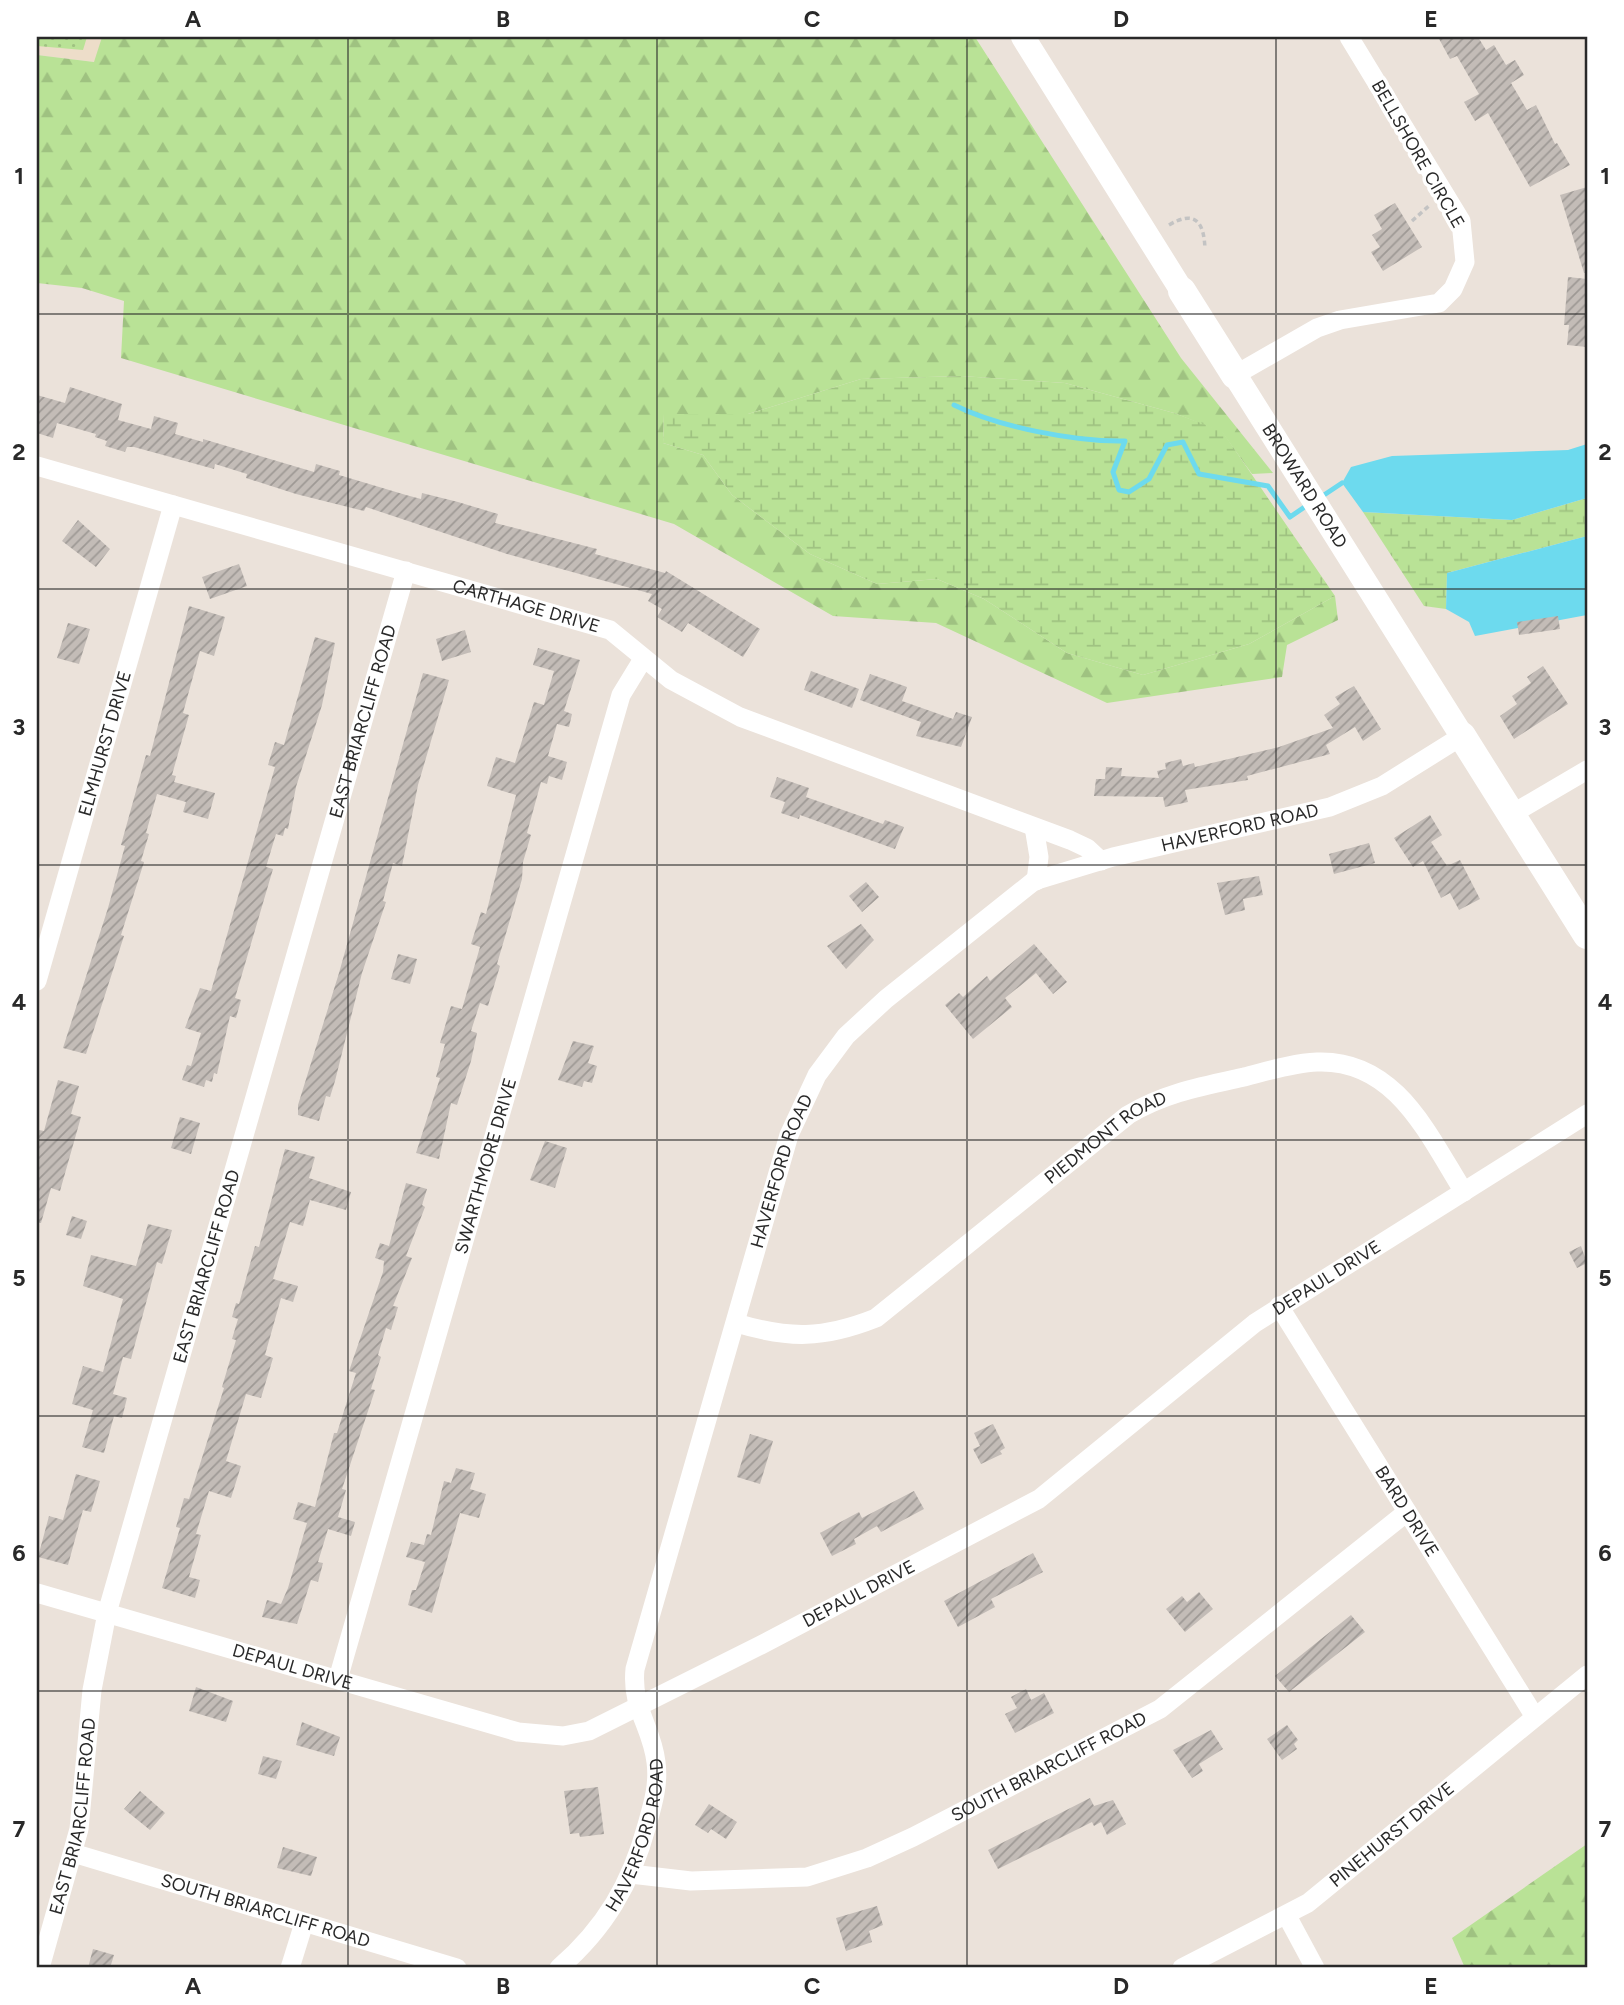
<svg xmlns="http://www.w3.org/2000/svg" width="1624" height="2005" viewBox="0 0 1624 2005" font-family="Figtree,sans-serif">
<defs>
<pattern id="grass-dots" width="8" height="8" patternUnits="userSpaceOnUse" patternTransform="scale(1.75)"><rect width="8" height="8" fill="#b9e296"/><path d="M2 2h.1M6 6h.1" fill="none" stroke="#9fc281" stroke-width="1.8" stroke-linecap="round"/></pattern>
<pattern id="forest-firs" width="22" height="20" patternUnits="userSpaceOnUse" patternTransform="scale(1.75)"><rect width="22" height="20" fill="#b9e296"/><path d="M5 1l3.5 6h-7zM16 11l3.5 6h-7z" fill="#9fc281"/></pattern>
<pattern id="wetland-marsh" width="20" height="14" patternUnits="userSpaceOnUse" patternTransform="scale(1.75)"><rect width="20" height="14" fill="#b9e296"/><path d="M1 5h8M5 5V1M11 12h8M15 12V8" fill="none" stroke="#9fc281"/></pattern>
<pattern id="building-hatch" width="6" height="6" patternUnits="userSpaceOnUse" patternTransform="scale(1.75)"><rect width="6" height="6" fill="#c3bcb7"/><path d="M-1 1l2-2M0 6l6-6M5 7l2-2" fill="none" stroke="#9e9995"/></pattern>
</defs>
<rect width="100%" height="100%" fill="#ebe2da"/>
<path fill="#edddc9" d="M37,37H102L95,62L37,55Z"/>
<path fill="url(#grass-dots)" d="M37,37H87L83,50L37,46Z"/>
<path fill="url(#forest-firs)" d="M102,37H975L1181,358L1273,473L1252,474L1222,432L1174,413L1065,383L961,376L861,379L748,414H664L663,443L703,455L732,495L810,554L877,584L937,579L984,599L1067,653L1143,675L1249,644L1335,596L1338,620L1287,645L1282,677L1107,703L936,623L833,616L674,524L121,358L124,301L82,288L37,283V55L94,62Z
M1587,1844V1968H1465L1452,1938Z"/>
<path fill="url(#wetland-marsh)" d="M961,376L1065,383L1174,413L1222,431L1335,596L1249,644L1143,675L1067,653L984,599L937,579L877,584L810,554L732,495L703,455L663,443L664,414H748L861,379Z
M1587,498V536L1447,573L1446,609L1424,606L1363,512L1512,520Z"/>
<path fill="#6ddaee" d="M1587,444V498L1512,520L1363,512L1342,483L1351,467L1392,456L1568,450Z
M1587,536V615L1475,636L1469,622L1446,609L1447,573Z"/>
<g fill="none" stroke-linecap="round" stroke-linejoin="round">
<path stroke="#6ddaee" stroke-width="5" d="M954,405C998,427 1076,442 1125,441L1113,472L1119,490L1129,492L1149,479L1167,445L1183,442L1199,474L1268,486L1290,517L1309,504
M1321,497L1342,483"/>
</g>
<path fill="url(#building-hatch)" d="M1438,37H1478L1486,50L1494,45L1506,65L1515,60L1524,75L1511,83L1527,110L1536,105L1555,144L1557,143L1570,165L1530,187L1488,113L1475,121L1464,102L1479,94L1457,56L1450,59Z
M1587,187V272L1584,273L1560,195Z
M1395,203L1422,247L1383,271L1371,252L1380,247L1372,235L1382,229L1374,215Z
M1568,277L1587,279V347L1567,345L1569,325H1564Z
M70,387L122,404L118,420L151,429L154,416L178,423L175,434L203,442V439L314,472L316,464L340,471L339,475L406,495L421,499L422,493L458,502L498,514L495,523L597,549L595,554L665,573L666,571L760,629L743,657L688,623L682,632L657,617L662,609L648,601L652,594L507,554L366,507L364,511L296,494L246,478L247,474L215,464L214,469L134,447H127L125,452L105,446L107,441L95,437L96,434L57,423L53,438L37,433V395L65,403Z
M78,520L110,549L96,567L62,541Z
M239,564L247,586L210,599L202,577Z
M189,606L225,617L214,656L200,651L183,713L189,715L172,775L176,776L174,782L215,793L208,819L183,812L186,802L157,794L146,833L149,834L141,861L144,862L121,935L124,936L86,1054L63,1048L108,908L125,846L121,845L146,755L150,756Z
M1558,616L1560,629L1519,635L1517,622Z
M68,623L90,629L79,664L57,658Z
M465,630L471,652L442,661L436,639Z
M315,637L335,643L322,705L296,787L288,829L285,828L283,836L276,834L266,867L273,869L235,998L241,1000L236,1018L230,1016L217,1074L214,1073L212,1082L206,1080L204,1087L182,1080L187,1065L191,1066L201,1033L185,1028L200,988L211,991L275,767L268,765L275,742L284,745Z
M538,648L580,660L564,711L572,714L569,727L557,724L548,756L567,762L562,780L549,776L547,784L541,782L527,833L531,835L523,862L522,879L497,964L500,966L488,1006L480,1003L471,1031L477,1033L471,1061L457,1105L451,1103L439,1159L416,1153L440,1078L436,1077L445,1044L440,1043L451,1006L462,1009L480,947L471,944L481,912L486,914L516,795L487,786L496,757L515,763L534,702L544,705L554,671L533,665Z
M1543,666L1568,704L1514,739L1500,716L1517,704L1512,696L1531,683L1527,677Z
M811,671L859,689L852,708L804,690Z
M423,673L449,680L418,785L402,866L393,863L383,901L386,902L362,973L335,1081L330,1097L326,1096L319,1121L298,1115V1105L339,973Z
M870,674L907,687L902,701L953,719L956,712L972,717L961,747L916,736L921,722L860,700Z
M1354,686L1381,729L1363,741L1355,727L1326,745L1330,754L1247,776L1248,780L1185,790L1188,802L1165,807L1163,797L1094,796L1096,779H1105L1106,767L1122,768L1121,776L1159,778L1157,771L1166,769L1165,763L1181,759L1183,766L1194,763L1195,767L1279,747L1333,728L1324,715L1340,704L1335,697Z
M777,777L809,788L806,797L883,824L885,820L904,827L895,849L800,815L799,819L781,813L785,802L770,797Z
M1430,815L1442,835L1431,842L1447,866L1460,860L1480,899L1459,910L1450,893L1441,898L1423,861L1413,867L1394,838Z
M1369,843L1375,863L1334,874L1329,854Z
M1259,876L1263,895L1243,899L1245,910L1225,915L1217,883Z
M866,882L879,897L862,912L849,896Z
M861,924L874,940L846,969L827,946Z
M1034,944L1067,982L1053,994L1036,973L1005,998L1012,1007L973,1039L945,1005L959,993L963,997L987,976L990,981Z
M398,954L417,959L410,984L391,979Z
M573,1041L594,1046L588,1063L597,1066L592,1083L584,1081L582,1087L558,1080Z
M58,1080L79,1086L71,1114L81,1117L60,1191L51,1188L41,1223H37V1138L39,1130L44,1131Z
M180,1117L200,1123L191,1154L171,1148Z
M545,1141L567,1148L555,1188L530,1180Z
M285,1149L315,1157L309,1178L351,1192L346,1210L310,1200L303,1226L290,1222L273,1279L298,1286L293,1302L281,1298L265,1355L273,1358L261,1398L246,1394L226,1461L241,1466L231,1498L209,1491L196,1534L201,1535L189,1577L200,1580L195,1598L162,1588L180,1528L176,1527L184,1498L189,1499L224,1388L222,1387L236,1340L232,1339L238,1319L232,1317L236,1303L239,1304L255,1246L259,1247Z
M406,1183L427,1189L422,1205L425,1207L406,1256L412,1258L393,1306L398,1307L391,1330L386,1328L378,1355L381,1357L371,1389L375,1390L342,1489L346,1490L338,1517L355,1522L351,1536L328,1529L318,1562L323,1563L318,1582L311,1580L297,1624L262,1617L267,1600L281,1604L288,1588L307,1523L293,1519L298,1502L315,1507L334,1433H337L356,1373L349,1371L383,1272L384,1261L375,1258L380,1243L389,1246Z
M72,1216L87,1221L81,1239L66,1235Z
M148,1224L172,1230L162,1264L157,1262L131,1359L123,1357L113,1394L127,1398L122,1418L114,1416L104,1453L82,1447L93,1410L72,1404L83,1366L103,1372L123,1299L83,1286L91,1255L136,1266Z
M1581,1246L1587,1263L1577,1268L1569,1252Z
M993,1424L1005,1448L1000,1451L1002,1454L981,1464L973,1449L980,1446L974,1433Z
M750,1434L773,1441L760,1484L737,1477Z
M456,1468L475,1473L470,1489L486,1494L479,1518L460,1513L432,1613L408,1605L412,1590H416L425,1562L406,1557L411,1542L424,1545L427,1534L431,1535L444,1481L451,1483Z
M76,1474L100,1481L91,1512L83,1510L68,1565L38,1557L49,1516L63,1520Z
M914,1491L924,1509L881,1532L877,1526L854,1539L856,1544L832,1556L820,1533L859,1512L862,1518Z
M1033,1553L1043,1572L991,1599L995,1607L958,1627L944,1601Z
M1199,1592L1213,1609L1185,1632L1166,1609L1182,1596L1187,1602Z
M1351,1615L1365,1632L1289,1692L1275,1676Z
M196,1687L233,1701L226,1722L189,1711Z
M1026,1689L1031,1700L1044,1693L1054,1713L1015,1733L1005,1714L1017,1708L1011,1697Z
M302,1722L340,1737L334,1756L296,1745Z
M1287,1725L1298,1740L1294,1744L1297,1749L1282,1760L1267,1739Z
M1211,1730L1223,1749L1199,1764L1203,1771L1192,1778L1173,1750Z
M263,1756L282,1761L276,1779L258,1774Z
M598,1787L604,1834L580,1837L579,1833L570,1834L564,1791Z
M140,1791L165,1813L150,1830L124,1809Z
M1090,1798L1094,1806L1113,1800L1126,1824L1107,1835L1101,1822L1094,1826L1092,1822L998,1869L988,1850Z
M709,1804L737,1822L726,1839L711,1829L708,1833L695,1825Z
M283,1847L317,1857L311,1876L277,1868Z
M877,1906L883,1925L869,1931L872,1942L846,1951L836,1918Z
M93,1949L114,1955L110,1968H88Z"/>
<g fill="none" stroke-linecap="round" stroke-linejoin="round">
<path stroke="#c3c3c3" stroke-width="3.5" stroke-dasharray="5 3.5" stroke-linecap="butt" d="M1412,221L1431,204
M1169,225C1196,209 1204,223 1205,249"/>
<g stroke="#fff" stroke-width="19">
<path d="M1235,375L1317,328L1340,320L1439,303L1453,289L1465,262L1461,221L1349,37"/>
<path id="s1" d="M37,466L610,630L671,680L740,717L1070,840L1087,848L1101,861"/>
<path d="M1512,814L1587,770"/>
<path d="M1034,827L1039,857L1036,881"/>
<path id="s2" d="M37,981L173,505"/>
<path id="s3" d="M1279,1306L1535,1717"/>
<path id="s4" d="M736,1323C789,1339 823,1339 876,1318L1128,1115C1164,1093 1203,1086 1244,1077C1268,1071 1293,1063 1317,1062C1396,1059 1428,1135 1464,1192"/>
<path id="s5" d="M37,1593L518,1732L563,1736L589,1731L761,1645L1039,1499L1255,1323L1587,1114"/>
<path id="s6" d="M338,1679L621,695L643,659"/>
<path id="s7" d="M73,1853L457,1968"/>
<path id="s8" d="M631,1874L691,1881L807,1877L867,1858L913,1837L1160,1709L1407,1512"/>
<path d="M1287,1916L1315,1968"/>
<path id="s9" d="M40,1968L79,1829L92,1690L107,1613L406,571"/>
<path d="M290,1968L304,1923"/>
<path id="s10" d="M559,1968C605,1928 631,1884 647,1825C653,1804 659,1784 656,1762C652,1727 631,1708 635,1669L789,1135L817,1075L846,1036L886,999L1034,881L1113,857L1330,807L1382,786L1462,736"/>
<path id="s11" d="M1182,1968L1308,1903L1587,1675"/>
</g>
<g stroke="#fff" stroke-width="24">
<path d="M1023,37L1182,291"/>
<path id="s12" d="M1235,375L1462,736"/>
</g>
<path stroke="#fff" stroke-width="28" d="M1182,291L1235,375
M1462,736L1587,935"/>
</g>
<path fill="none" stroke="#292929" stroke-width="2" stroke-opacity="0.55" d="M348,37V1968M657,37V1968M967,37V1968M1276,37V1968M37,314H1587M37,589H1587M37,865H1587M37,1140H1587M37,1416H1587M37,1691H1587"/>
<g text-anchor="middle" dominant-baseline="central" stroke-width="7" stroke-linejoin="round" paint-order="stroke">
<g font-size="18" fill="#292929" stroke="#fff">
<text transform="translate(1418 154) rotate(60)">BELLSHORE CIRCLE</text>
<text stroke="none"><textPath href="#s12" startOffset="131">BROWARD ROAD</textPath></text>
<text stroke="none"><textPath href="#s1" startOffset="509">CARTHAGE DRIVE</textPath></text>
<text stroke="none"><textPath href="#s9" startOffset="1290">EAST BRIARCLIFF ROAD</textPath></text>
<text stroke="none"><textPath href="#s2" startOffset="247">ELMHURST DRIVE</textPath></text>
<text stroke="none"><textPath href="#s10" startOffset="1458">HAVERFORD ROAD</textPath></text>
<text stroke="none"><textPath href="#s4" startOffset="436">PIEDMONT ROAD</textPath></text>
<text stroke="none"><textPath href="#s6" startOffset="534">SWARTHMORE DRIVE</textPath></text>
<text stroke="none"><textPath href="#s10" startOffset="850">HAVERFORD ROAD</textPath></text>
<text stroke="none"><textPath href="#s9" startOffset="723">EAST BRIARCLIFF ROAD</textPath></text>
<text stroke="none"><textPath href="#s5" startOffset="1442">DEPAUL DRIVE</textPath></text>
<text stroke="none"><textPath href="#s3" startOffset="242">BARD DRIVE</textPath></text>
<text stroke="none"><textPath href="#s5" startOffset="875">DEPAUL DRIVE</textPath></text>
<text stroke="none"><textPath href="#s5" startOffset="266">DEPAUL DRIVE</textPath></text>
<text stroke="none"><textPath href="#s8" startOffset="443">SOUTH BRIARCLIFF ROAD</textPath></text>
<text stroke="none"><textPath href="#s9" startOffset="156">EAST BRIARCLIFF ROAD</textPath></text>
<text stroke="none"><textPath href="#s10" startOffset="158">HAVERFORD ROAD</textPath></text>
<text stroke="none"><textPath href="#s11" startOffset="250">PINEHURST DRIVE</textPath></text>
<text stroke="none"><textPath href="#s7" startOffset="201">SOUTH BRIARCLIFF ROAD</textPath></text>
</g>
</g>
<rect width="1624" height="2005" fill="none" stroke="#ffffff" stroke-width="77"/>
<rect x="38" y="38" width="1548" height="1928" fill="none" stroke="#292929" stroke-width="2.5"/>
<g font-size="23" text-anchor="middle" font-weight="bold" fill="#292929">
<text x="193" y="27">A</text>
<text x="503" y="27">B</text>
<text x="812" y="27">C</text>
<text x="1121" y="27">D</text>
<text x="1431" y="27">E</text>
<text x="19" y="184">1</text>
<text x="1605" y="184">1</text>
<text x="19" y="460">2</text>
<text x="1605" y="460">2</text>
<text x="19" y="735">3</text>
<text x="1605" y="735">3</text>
<text x="19" y="1010">4</text>
<text x="1605" y="1010">4</text>
<text x="19" y="1286">5</text>
<text x="1605" y="1286">5</text>
<text x="19" y="1561">6</text>
<text x="1605" y="1561">6</text>
<text x="19" y="1837">7</text>
<text x="1605" y="1837">7</text>
<text x="193" y="1994">A</text>
<text x="503" y="1994">B</text>
<text x="812" y="1994">C</text>
<text x="1121" y="1994">D</text>
<text x="1431" y="1994">E</text>
</g>
</svg>
